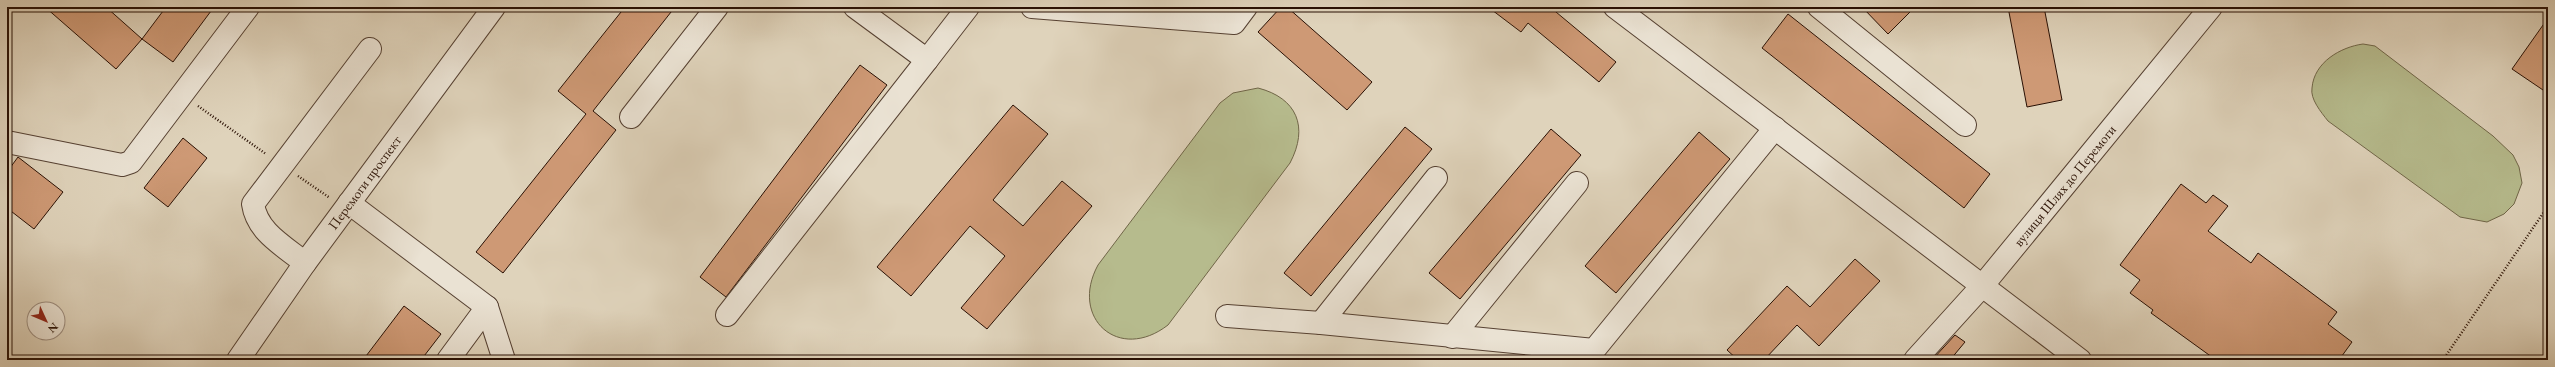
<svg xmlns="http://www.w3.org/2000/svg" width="2555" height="367" viewBox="0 0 2555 367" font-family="'EB Garamond',serif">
<rect width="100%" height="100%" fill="#dfd3bb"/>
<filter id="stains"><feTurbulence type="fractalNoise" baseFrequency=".005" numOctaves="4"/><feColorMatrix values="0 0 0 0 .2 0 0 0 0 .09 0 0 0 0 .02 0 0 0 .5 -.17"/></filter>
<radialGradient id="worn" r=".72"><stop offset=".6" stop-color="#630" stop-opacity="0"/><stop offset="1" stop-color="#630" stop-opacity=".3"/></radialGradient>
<path fill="#b6bb8d" stroke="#706648" d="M2363,44L2375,46L2493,136L2513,155L2519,167L2522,183L2514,204L2504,214L2487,222L2460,217L2328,121C2321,112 2310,99 2312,88C2314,62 2341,47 2363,44Z
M1258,88C1297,98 1309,127 1290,163L1168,325C1119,363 1069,318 1098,265L1220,103L1233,93Z"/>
<path fill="#ce9975" stroke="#291004" d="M45,7H106L142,39L116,69Z
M166,7H214L173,62L142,39Z
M625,7H675L593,111L616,130L503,273L476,252L586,114L558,91Z
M1281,7H1287L1372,82L1347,110L1258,32Z
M1488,7H1550L1616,62L1599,82L1528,23L1521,32Z
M1862,7H1915L1888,34Z
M2008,7H2044L2062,100L2027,107Z
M1788,14L1990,174L1964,208L1762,48Z
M2548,18V83L2543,90L2512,69Z
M860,65L887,85L726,297L700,277Z
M1013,105L1048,134L993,200L1023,226L1062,181L1092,206L987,329L961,308L1005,256L970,226L911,296L877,267Z
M1405,127L1432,149L1311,296L1284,273Z
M1551,129L1581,155L1460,299L1429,273Z
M1699,132L1730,159L1616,293L1585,266Z
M183,138L207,158L168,207L144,188Z
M18,157L63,192L34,229L7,208V172Z
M2181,184L2206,203L2213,195L2228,206L2208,231L2251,263L2258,253L2337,312L2328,324L2352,342L2339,360H2216L2151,313L2153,310L2130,293L2140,280L2120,265Z
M1855,259L1880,281L1819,346L1797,325L1764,360H1738L1727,350L1787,286L1810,307Z
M404,306L441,334L421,360H363Z
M1955,335L1965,342L1950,360H1932Z"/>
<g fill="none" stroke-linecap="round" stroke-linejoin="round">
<g stroke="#564132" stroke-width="24">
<g id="minor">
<path d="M855,7L927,60L968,7"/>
<path d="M1032,7L1234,23L1246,7"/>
<path d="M1615,7L2080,360"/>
<path d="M1819,7L1965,125"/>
<path d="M631,117L717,7"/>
<path d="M7,142L122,165L131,162L248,7"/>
<path d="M349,203L487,307L504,360"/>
<path d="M305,263C284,246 257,232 253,204L370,49"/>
<path d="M727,315L927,60"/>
<path d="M1227,316L1321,323L1594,350L1775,128"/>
<path d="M1321,323L1436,178"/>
<path d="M1452,337L1577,183"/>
<path id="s1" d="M238,360L305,263L494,7"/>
<path d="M448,360L487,307"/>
<path id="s2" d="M1915,360L1983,285L2211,7"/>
</g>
</g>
<path stroke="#291004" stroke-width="2.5" stroke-dasharray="1 2" stroke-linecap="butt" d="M198,106L266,154
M298,176L330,198
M2443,360L2548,206"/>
<use href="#minor" stroke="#eae2d3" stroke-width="22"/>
</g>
<g text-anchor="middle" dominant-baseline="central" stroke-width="3" stroke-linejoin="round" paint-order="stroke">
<g font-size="14" fill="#291004" stroke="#eae2d3">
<text stroke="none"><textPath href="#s1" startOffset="218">Перемоги проспект</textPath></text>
<text stroke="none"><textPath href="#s2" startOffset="230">вулиця Шлях до Перемоги</textPath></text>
</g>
</g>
<rect width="2555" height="367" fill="none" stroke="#dfd3bb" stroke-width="24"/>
<rect x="8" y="8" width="2539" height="351" fill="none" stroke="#291004" stroke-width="2"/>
<rect x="12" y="12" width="2531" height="343" fill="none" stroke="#291004"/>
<g transform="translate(46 321) rotate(134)"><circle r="19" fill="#eae2d3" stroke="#9d8e80"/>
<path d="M0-3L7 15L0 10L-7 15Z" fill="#8f2418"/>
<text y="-6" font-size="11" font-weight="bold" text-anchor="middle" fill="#291004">N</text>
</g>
<rect width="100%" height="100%" filter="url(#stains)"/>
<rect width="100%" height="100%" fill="url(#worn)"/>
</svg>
